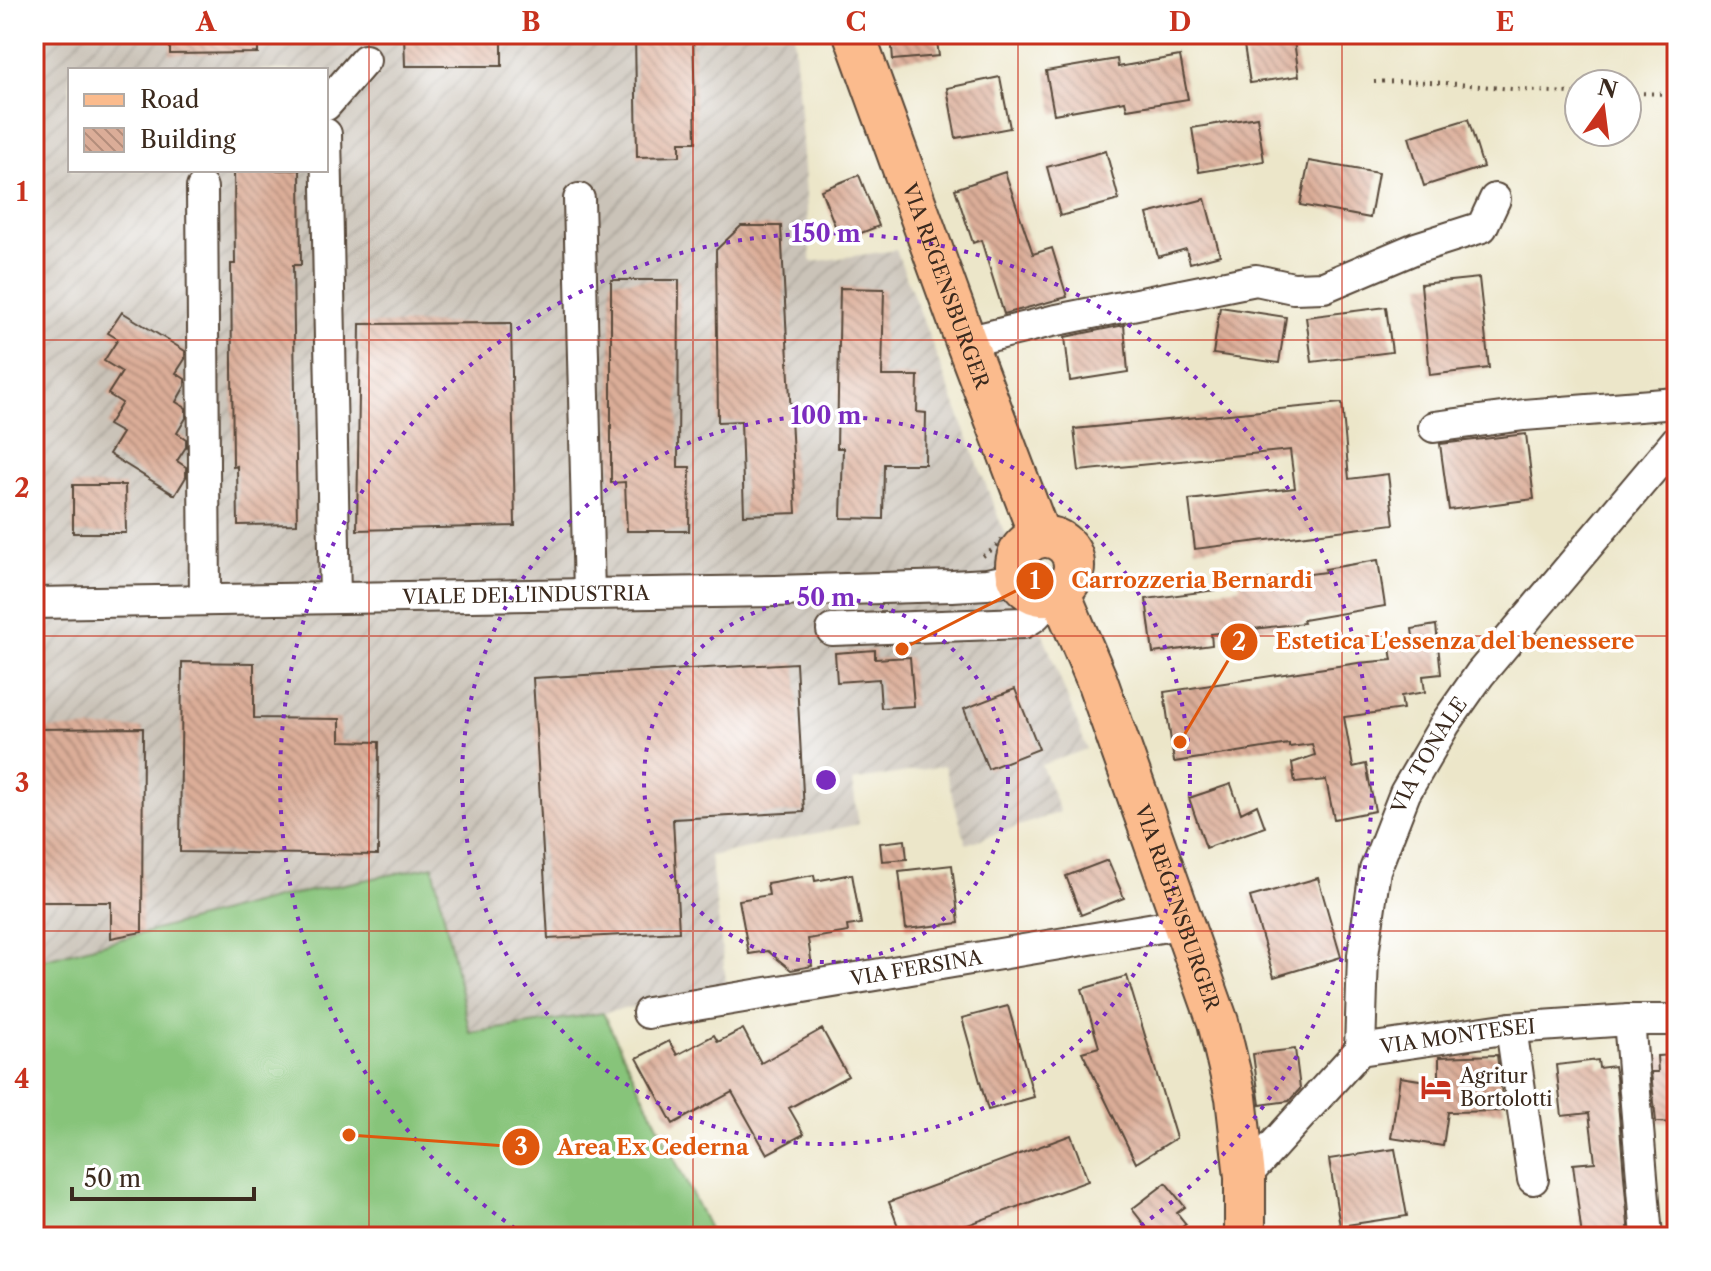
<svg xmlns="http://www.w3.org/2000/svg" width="1711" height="1271" viewBox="0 0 1711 1271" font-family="'Libre Caslon Text',serif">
<defs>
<pattern id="industrial-furrows" width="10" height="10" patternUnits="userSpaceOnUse" patternTransform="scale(2)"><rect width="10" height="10" fill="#cac3b8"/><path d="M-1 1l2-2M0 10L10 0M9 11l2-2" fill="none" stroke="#aea89e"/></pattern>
<pattern id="building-back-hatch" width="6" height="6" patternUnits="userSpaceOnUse" patternTransform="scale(2)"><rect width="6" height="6" fill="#dbad98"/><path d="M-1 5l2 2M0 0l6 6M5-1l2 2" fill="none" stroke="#b38d7b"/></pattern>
</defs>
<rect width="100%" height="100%" fill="#fff"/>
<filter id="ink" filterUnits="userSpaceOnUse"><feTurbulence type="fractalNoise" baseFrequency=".0125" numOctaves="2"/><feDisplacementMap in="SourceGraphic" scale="16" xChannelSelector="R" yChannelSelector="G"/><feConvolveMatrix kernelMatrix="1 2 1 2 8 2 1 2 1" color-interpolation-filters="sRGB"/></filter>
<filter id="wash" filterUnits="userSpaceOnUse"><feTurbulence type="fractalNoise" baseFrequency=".006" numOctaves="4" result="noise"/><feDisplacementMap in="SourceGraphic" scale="32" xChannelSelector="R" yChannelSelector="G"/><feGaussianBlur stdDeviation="1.8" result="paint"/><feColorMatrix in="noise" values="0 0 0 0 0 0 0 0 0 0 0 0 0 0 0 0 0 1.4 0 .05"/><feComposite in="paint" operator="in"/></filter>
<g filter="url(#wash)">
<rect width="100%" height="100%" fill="#ece6c9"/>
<path fill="url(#industrial-furrows)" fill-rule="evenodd" d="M34,34H794L811,262L896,250L1087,749L1041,765L1060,812L966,844L944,766L852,781L859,824L710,856L727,989L603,1013L713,1237H34ZM70,70H326V170H70Z"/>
<path fill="#87c47a" stroke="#61774c" stroke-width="2" d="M433,866L470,1033L603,1013L713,1237H34V962L276,898Z"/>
<g id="blocks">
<path fill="url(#building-back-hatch)" d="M170,34H258V53L170,54Z
M404,34H502V66H405Z
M635,34H693L696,142H680V156L637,157Z
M891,34H936L939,56L893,60Z
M1277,34H1293L1299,76L1250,83L1243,39Z
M1180,56L1188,99L1127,109L1125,101L1054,114L1046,71L1117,59L1118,67Z
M1000,77L1010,128L956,138L947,88Z
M1257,117L1264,161L1199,172L1192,128Z
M1468,119L1483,167L1424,186L1409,137Z
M1106,151L1119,200L1060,216L1047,167Z
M1309,161L1378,173L1370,218L1300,205Z
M234,170H300L301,265H293L297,524L238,525L237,466L233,467L231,264H235Z
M1005,172L1033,254L1052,248L1067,297L1004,314L981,240L973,243L955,189Z
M859,175L879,226L841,241L821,190Z
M1205,199L1220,255L1190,263L1186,249L1158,257L1147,214Z
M741,226H781L796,513L744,515L741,421L718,422L716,250Z
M1479,278L1489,368L1430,375L1421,284Z
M611,280H679L678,467H690L689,531H627L625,482L611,483Z
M840,288L884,289L882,376H918L917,412L926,413L925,464H884L883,519L841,518L843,448H837Z
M1220,307L1286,317L1279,363L1213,354Z
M1386,307L1392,352L1312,362L1306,317Z
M122,312L185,351V359L176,373L185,379V386L176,402L186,408V418L177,433L186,439V447L177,461L186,467V477L175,495L109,454L122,433L108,425L122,403L108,394L122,372L104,361L118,339L108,333Z
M511,323L515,526L357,530L360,324Z
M1124,325L1128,372L1070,381L1065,337Z
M1342,403L1349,479L1388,474L1394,524L1195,549L1189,500L1295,488L1290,450L1079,471L1074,429Z
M1526,434L1534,499L1449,510L1440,444Z
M73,485H125L126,533H73Z
M1378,560L1385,606L1303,620L1304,623L1211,634L1212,645L1153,653L1146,599L1240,587L1239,583L1326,572L1325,569Z
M1436,625L1441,674L1423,676L1425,692L1401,696L1403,709L1344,717L1353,767L1366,764L1375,811L1334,819L1326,780L1295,783L1292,763L1315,755L1312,744L1289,747V744L1174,762L1164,692L1358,663L1392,660L1390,648L1414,644L1412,629Z
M875,650V659L910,657L914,706L881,708L879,679L837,682L835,653Z
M182,662L254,663V718L340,719V741L379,742L378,855L180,852Z
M796,663L804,812L673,819L679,932L548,939L533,678Z
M1015,689L1039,749L988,769L964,709Z
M143,728L142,932L111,938V902H34V729Z
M1231,784L1241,813L1257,805L1265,827L1206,848L1189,798Z
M905,840L907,859L882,861L880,843Z
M1108,860L1124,898L1081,915L1066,876Z
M952,865L959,923L906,929L899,871Z
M852,874L861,924L847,926L848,932L808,939L812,966L791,970L768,951L749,954L739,900L769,895L767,883L814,875L815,881Z
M1318,878L1341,957L1274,977L1250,897Z
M1127,976L1176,1138L1136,1163L1082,1052L1099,1047L1082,989Z
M1008,1006L1034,1097L988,1110L962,1018Z
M743,1029L761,1063L822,1029L848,1076L789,1108L804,1134L767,1154L732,1092L673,1124L637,1058L669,1041L677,1055L714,1035L718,1042Z
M1295,1049L1300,1089L1289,1101L1260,1105L1253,1054Z
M1497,1055L1504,1111L1448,1112L1443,1146L1391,1138L1400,1077L1439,1083V1057Z
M1677,1055V1123L1656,1122L1651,1072H1658L1657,1056Z
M1598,1060L1599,1068L1614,1066L1616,1077L1629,1237H1582L1573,1164L1595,1162L1589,1113L1562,1116L1556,1065Z
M1071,1135L1088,1181L951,1231L953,1237H902L889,1202Z
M1395,1149L1407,1216L1340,1226L1329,1159Z
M1166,1183L1185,1207L1177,1213L1186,1224L1169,1237H1154L1132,1209Z"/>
</g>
</g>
<g filter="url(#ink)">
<use href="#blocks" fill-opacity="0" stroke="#564638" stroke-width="2"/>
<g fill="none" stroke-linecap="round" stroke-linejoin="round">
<g stroke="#564638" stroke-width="34">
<g id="minor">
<path d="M326,105L365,60"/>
<path d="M326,134L335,598"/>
<path d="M202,188L205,600"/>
<path d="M579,199L589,594"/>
<path d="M966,342L1052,321L1256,280L1293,288L1324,287L1416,248L1482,227L1495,199"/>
<path d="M1434,427L1524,415L1677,403"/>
<path id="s1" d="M34,603L775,591L952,586L987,584L1019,578"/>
<path d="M832,630L1023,623C1036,617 1043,611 1043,595"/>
<path id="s2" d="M648,1013L1185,923"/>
<path d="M1629,1020L1647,1237"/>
<path d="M1511,1028L1533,1179"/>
<path id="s3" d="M1360,1050L1363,955L1375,870L1405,793L1445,724L1480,674L1677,440"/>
<path id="s4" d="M1245,1177L1360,1050L1511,1028L1629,1020H1677"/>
</g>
</g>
<g stroke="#564638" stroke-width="44">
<g id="major">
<path id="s5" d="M854,34L966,342L1040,537"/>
<circle cx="1045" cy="566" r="29"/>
<path id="s6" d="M1059,591L1096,678L1218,1022L1236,1097L1245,1177V1237"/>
</g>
</g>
<path stroke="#564638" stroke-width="4" stroke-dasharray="2 6" stroke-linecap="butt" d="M1374,82C1443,78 1510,92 1579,93
M1627,93L1677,94
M983,556L996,547L1005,535"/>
<use href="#minor" stroke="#fff" stroke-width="30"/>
<use href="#major" stroke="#fbbb8d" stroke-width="40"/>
</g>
</g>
<path fill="none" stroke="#c8321e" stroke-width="2" stroke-opacity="0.55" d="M369,34V1237M693,34V1237M1018,34V1237M1342,34V1237M34,340H1677M34,636H1677M34,931H1677"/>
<g fill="none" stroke="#7b2cbf" stroke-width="4" stroke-dasharray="4 8">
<circle cx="826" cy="780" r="182"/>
<circle cx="826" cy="780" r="364"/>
<path d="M525 1235A546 546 0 1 1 1127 1235"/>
</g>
<defs>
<g id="hotel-bare" transform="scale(2.4)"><path d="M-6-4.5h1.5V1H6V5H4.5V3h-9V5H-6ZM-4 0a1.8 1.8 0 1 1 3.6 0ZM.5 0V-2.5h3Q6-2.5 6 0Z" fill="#c8321e" stroke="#fff" stroke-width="2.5" paint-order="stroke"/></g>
</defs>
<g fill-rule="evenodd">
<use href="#hotel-bare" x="1436" y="1087"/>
</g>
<g text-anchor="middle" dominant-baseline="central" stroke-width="7" stroke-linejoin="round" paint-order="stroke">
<g font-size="20" fill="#3b2a1e" stroke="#fff">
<text stroke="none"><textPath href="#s5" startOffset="268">VIA REGENSBURGER</textPath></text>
<text stroke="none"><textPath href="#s1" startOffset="492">VIALE DELL'INDUSTRIA</textPath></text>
<text stroke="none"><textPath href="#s3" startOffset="308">VIA TONALE</textPath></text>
<text stroke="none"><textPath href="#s6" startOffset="338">VIA REGENSBURGER</textPath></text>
<text stroke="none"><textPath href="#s2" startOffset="272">VIA FERSINA</textPath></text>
<text stroke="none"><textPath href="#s4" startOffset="270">VIA MONTESEI</textPath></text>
</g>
<g font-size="20" fill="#3b2a1e" stroke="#fff" text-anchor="start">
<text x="1460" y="1076">Agritur<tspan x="1460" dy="23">Bortolotti</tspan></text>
</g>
</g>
<circle cx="826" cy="780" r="12" fill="#7b2cbf" stroke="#fff" stroke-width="4"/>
<g font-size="24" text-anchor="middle" font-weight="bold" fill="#7b2cbf" stroke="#fff" stroke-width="7" stroke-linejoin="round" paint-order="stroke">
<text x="826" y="242">150 m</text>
<text x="826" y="424">100 m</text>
<text x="826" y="606">50 m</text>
</g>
<path fill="none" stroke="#df570d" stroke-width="3" d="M902 649L1035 581M1180 742L1239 642M349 1135L521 1147"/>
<g fill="#df570d" stroke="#fff" stroke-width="3">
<circle cx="902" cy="649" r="8"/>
<circle cx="1180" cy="742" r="8"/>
<circle cx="349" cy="1135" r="8"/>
<circle cx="1035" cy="581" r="20"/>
<circle cx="1239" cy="642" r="20"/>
<circle cx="521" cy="1147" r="20"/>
</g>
<g font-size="24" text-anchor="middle" font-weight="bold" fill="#fff">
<text x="1035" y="589">1</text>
<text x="1239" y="650">2</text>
<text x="521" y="1155">3</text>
</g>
<g font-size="22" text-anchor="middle" font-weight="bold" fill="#df570d" stroke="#fff" stroke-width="7" stroke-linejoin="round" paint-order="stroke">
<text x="1192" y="588">Carrozzeria Bernardi</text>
<text x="1455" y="649">Estetica L'essenza del benessere</text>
<text x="653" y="1155">Area Ex Cederna</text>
</g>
<rect width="1711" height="1271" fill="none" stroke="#fff" stroke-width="88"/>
<rect x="68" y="68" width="260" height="104" fill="#ffffff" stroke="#b1aaa5" stroke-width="2"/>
<rect x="84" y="94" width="40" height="12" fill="#fbbb8d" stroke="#b1aaa5" stroke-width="2"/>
<text x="140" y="108" font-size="24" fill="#3b2a1e">Road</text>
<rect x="84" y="128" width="40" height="24" fill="url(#building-back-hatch)" stroke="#b1aaa5" stroke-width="2"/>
<text x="140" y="148" font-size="24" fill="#3b2a1e">Building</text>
<g transform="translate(1603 108) rotate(14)"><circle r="38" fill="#ffffff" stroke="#b1aaa5" stroke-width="2"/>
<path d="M0-6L14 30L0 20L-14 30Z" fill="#c8321e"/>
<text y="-12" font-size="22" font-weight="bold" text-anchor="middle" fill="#3b2a1e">N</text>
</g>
<path d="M72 1187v12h182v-12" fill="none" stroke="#3b2a1e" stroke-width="4"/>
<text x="84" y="1187" font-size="24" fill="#3b2a1e" stroke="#ffffff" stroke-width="6" paint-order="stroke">50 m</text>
<rect x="44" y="44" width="1623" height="1183" fill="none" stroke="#c8321e" stroke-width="3"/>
<g font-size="26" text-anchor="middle" font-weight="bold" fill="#c8321e">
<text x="206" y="31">A</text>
<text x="531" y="31">B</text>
<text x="856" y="31">C</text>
<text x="1180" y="31">D</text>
<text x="1505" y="31">E</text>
<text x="22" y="201">1</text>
<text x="22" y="497">2</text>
<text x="22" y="792">3</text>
<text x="22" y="1088">4</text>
</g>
</svg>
